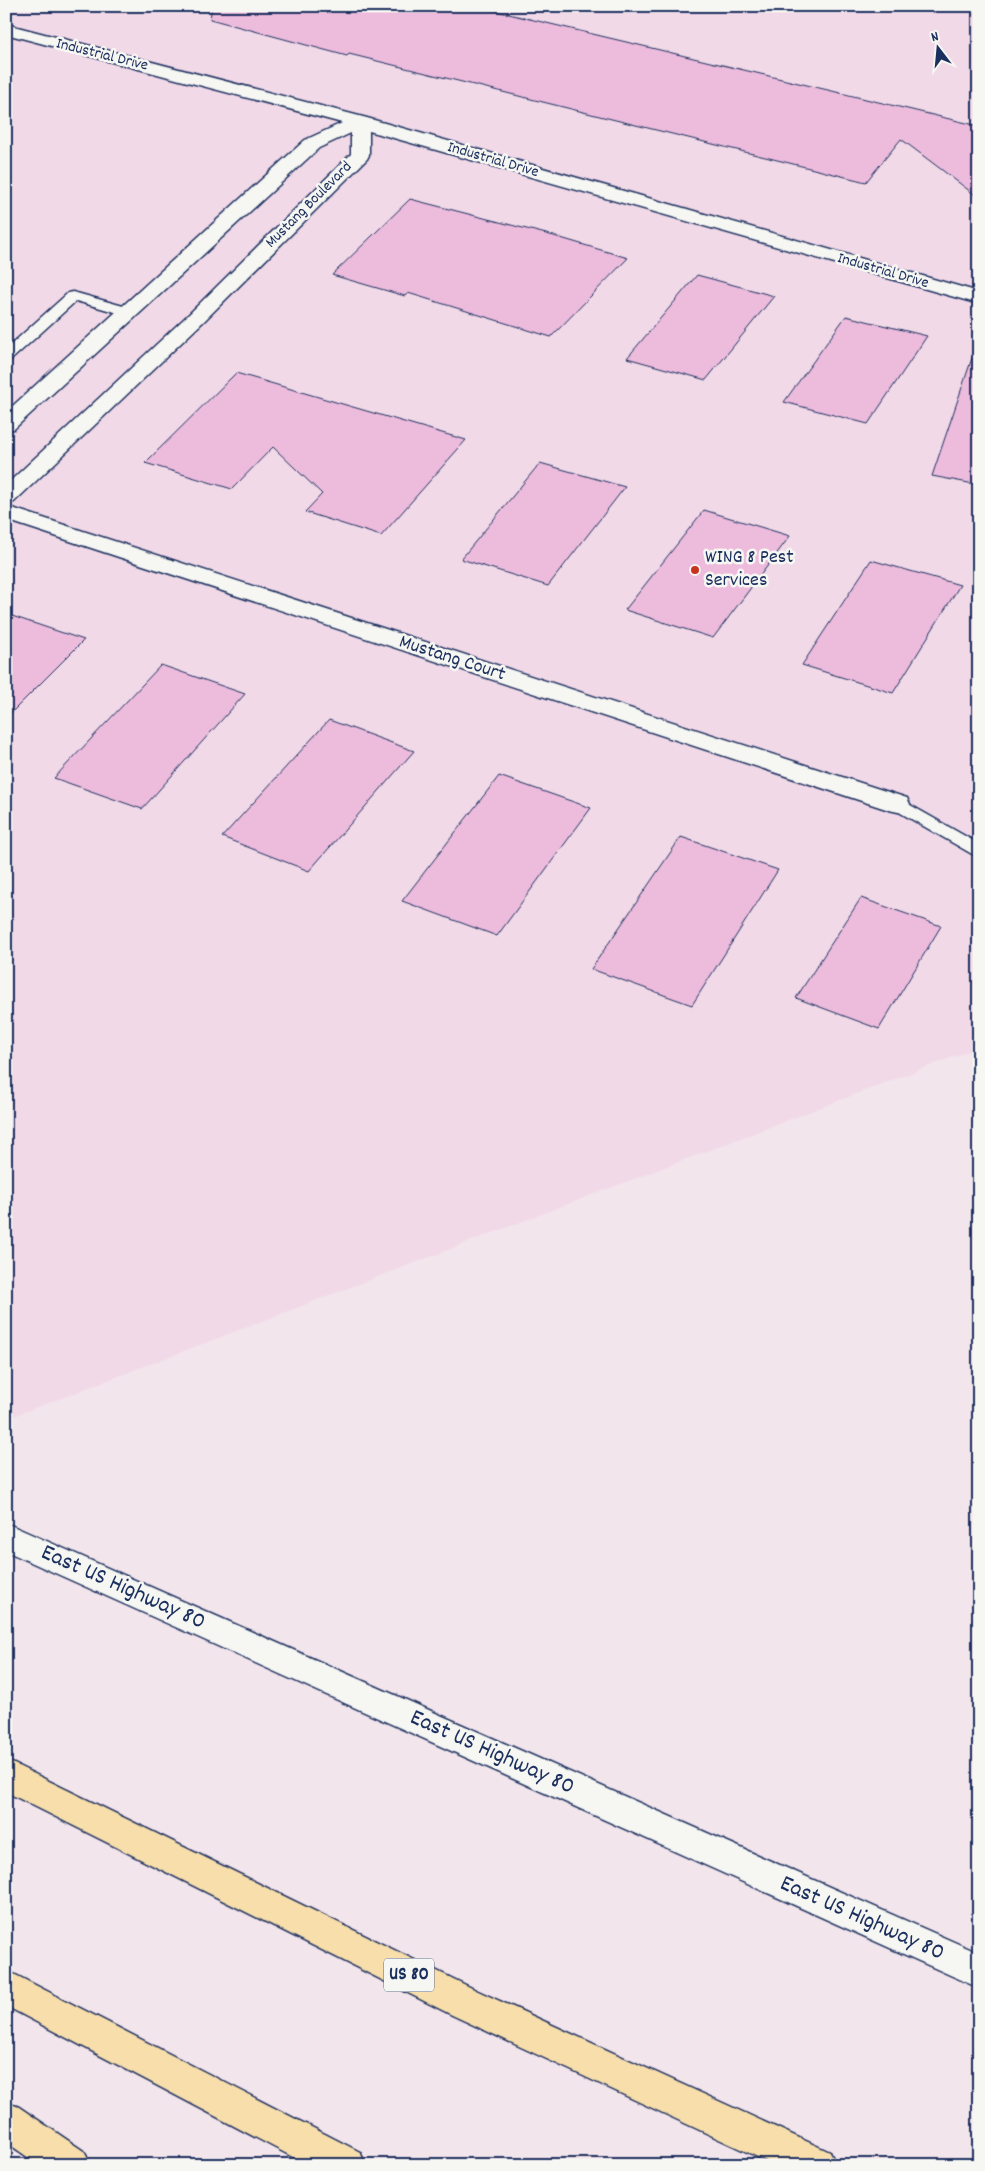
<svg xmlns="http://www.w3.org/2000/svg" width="985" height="2171" viewBox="0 0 985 2171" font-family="Dekko,sans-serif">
<rect width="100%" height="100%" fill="#f3e5ec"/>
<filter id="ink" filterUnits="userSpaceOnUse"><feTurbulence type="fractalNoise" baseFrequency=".02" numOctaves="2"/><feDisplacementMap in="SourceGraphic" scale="10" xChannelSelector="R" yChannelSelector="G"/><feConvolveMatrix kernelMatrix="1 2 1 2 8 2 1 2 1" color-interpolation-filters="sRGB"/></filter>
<g filter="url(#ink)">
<path fill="#f1d9e8" d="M6,6H979V1047L6,1419Z"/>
<path fill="#edbcdd" stroke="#1b2f5e" d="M212,6H475L979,126V198L901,139L866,182L349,54L347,56L210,19Z
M410,199L554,236L628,258L551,337L408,293L405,296L332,275Z
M697,275L774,296L706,380L627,358Z
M846,316L927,336L868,424L784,402Z
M972,358L979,359V485L932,476Z
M236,373L370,412L466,440L381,536L305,512L322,494L273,447L232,489L145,463Z
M540,463L625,487L548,586L461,559Z
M704,510L790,536L713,638L625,610Z
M871,560L960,585L893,693L802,665Z
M6,614L84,640L6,718Z
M161,665L245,694L142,809L54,778Z
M329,720L414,751L309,871L222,837Z
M499,776L591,808L497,936L402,901Z
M681,837L778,870L692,1005L591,969Z
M861,898L941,926L879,1029L796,998Z"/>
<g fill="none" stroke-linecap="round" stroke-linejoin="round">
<g stroke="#1b2f5e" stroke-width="3">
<path id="lane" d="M73,292L134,309L136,312L129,316L76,301L11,360L6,361V349L68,293Z
M898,798L979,844V858L892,808L890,804L892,800Z"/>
</g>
<g stroke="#1b2f5e" stroke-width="3">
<path id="street" d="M6,24L367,118L979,292V304L369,131V155L367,159L203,322L14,502L6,504V485L189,314L351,154V133L319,148L14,429L6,430V412L305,140L342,123L6,34Z
M6,506L907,798L910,804L907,810L898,812L889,810L6,520Z"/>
</g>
<g stroke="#1b2f5e" stroke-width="3">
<path id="secondary" d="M6,1523L979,1953V1988L6,1551Z"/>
</g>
<g stroke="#1b2f5e" stroke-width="3">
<path id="highway" d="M6,1760L478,1991L830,2152L836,2165H775L452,2015L6,1792Z
M6,1970L360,2152L366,2165H308L6,2006Z
M6,2102L19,2107L85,2152L91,2165H39L6,2142Z"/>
</g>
<use href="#lane" fill="#f6f6f2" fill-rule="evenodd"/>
<use href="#street" fill="#f6f6f2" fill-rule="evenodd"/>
<use href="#secondary" fill="#f6f6f2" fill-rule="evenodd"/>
<use href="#highway" fill="#f8deab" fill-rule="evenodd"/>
</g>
</g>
<circle fill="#c8321e" stroke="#f6f6f2" stroke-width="2" cx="695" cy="570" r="5"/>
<g text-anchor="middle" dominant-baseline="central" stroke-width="5" stroke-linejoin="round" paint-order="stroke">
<g font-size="16" fill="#1b2f5e" stroke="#f6f6f2">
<text transform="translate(102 55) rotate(14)">Industrial Drive</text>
<text transform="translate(493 160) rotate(16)">Industrial Drive</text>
<text transform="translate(309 205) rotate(-45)">Mustang Boulevard</text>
<text transform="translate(883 271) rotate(16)">Industrial Drive</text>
</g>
<rect fill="#f6f6f2" stroke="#5d6b8a" stroke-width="1" x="384" y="1958.5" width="50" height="33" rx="4"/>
<g font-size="19" font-weight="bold" fill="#1b2f5e">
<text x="409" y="1975">US 80</text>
</g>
<g font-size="20" fill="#1b2f5e" stroke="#f6f6f2" text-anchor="start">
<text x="705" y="558">WING 8 Pest<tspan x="705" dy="23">Services</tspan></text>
</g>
<g font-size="20" fill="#1b2f5e" stroke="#f6f6f2">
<text transform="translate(452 659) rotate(18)">Mustang Court</text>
</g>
<g font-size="24" fill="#1b2f5e" stroke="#f6f6f2">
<text transform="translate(123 1588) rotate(24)">East US Highway 80</text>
<text transform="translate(492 1753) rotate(24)">East US Highway 80</text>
<text transform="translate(862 1919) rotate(24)">East US Highway 80</text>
</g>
</g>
<rect width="985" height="2171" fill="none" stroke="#f6f6f2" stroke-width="25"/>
<rect x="12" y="12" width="960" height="2146" fill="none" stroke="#1b2f5e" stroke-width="2" filter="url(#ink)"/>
<g transform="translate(938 48) rotate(344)" stroke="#f6f6f2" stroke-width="4" paint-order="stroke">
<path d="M0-4L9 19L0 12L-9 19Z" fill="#1b2f5e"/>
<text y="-8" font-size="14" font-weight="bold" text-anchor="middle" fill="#1b2f5e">N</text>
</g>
</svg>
